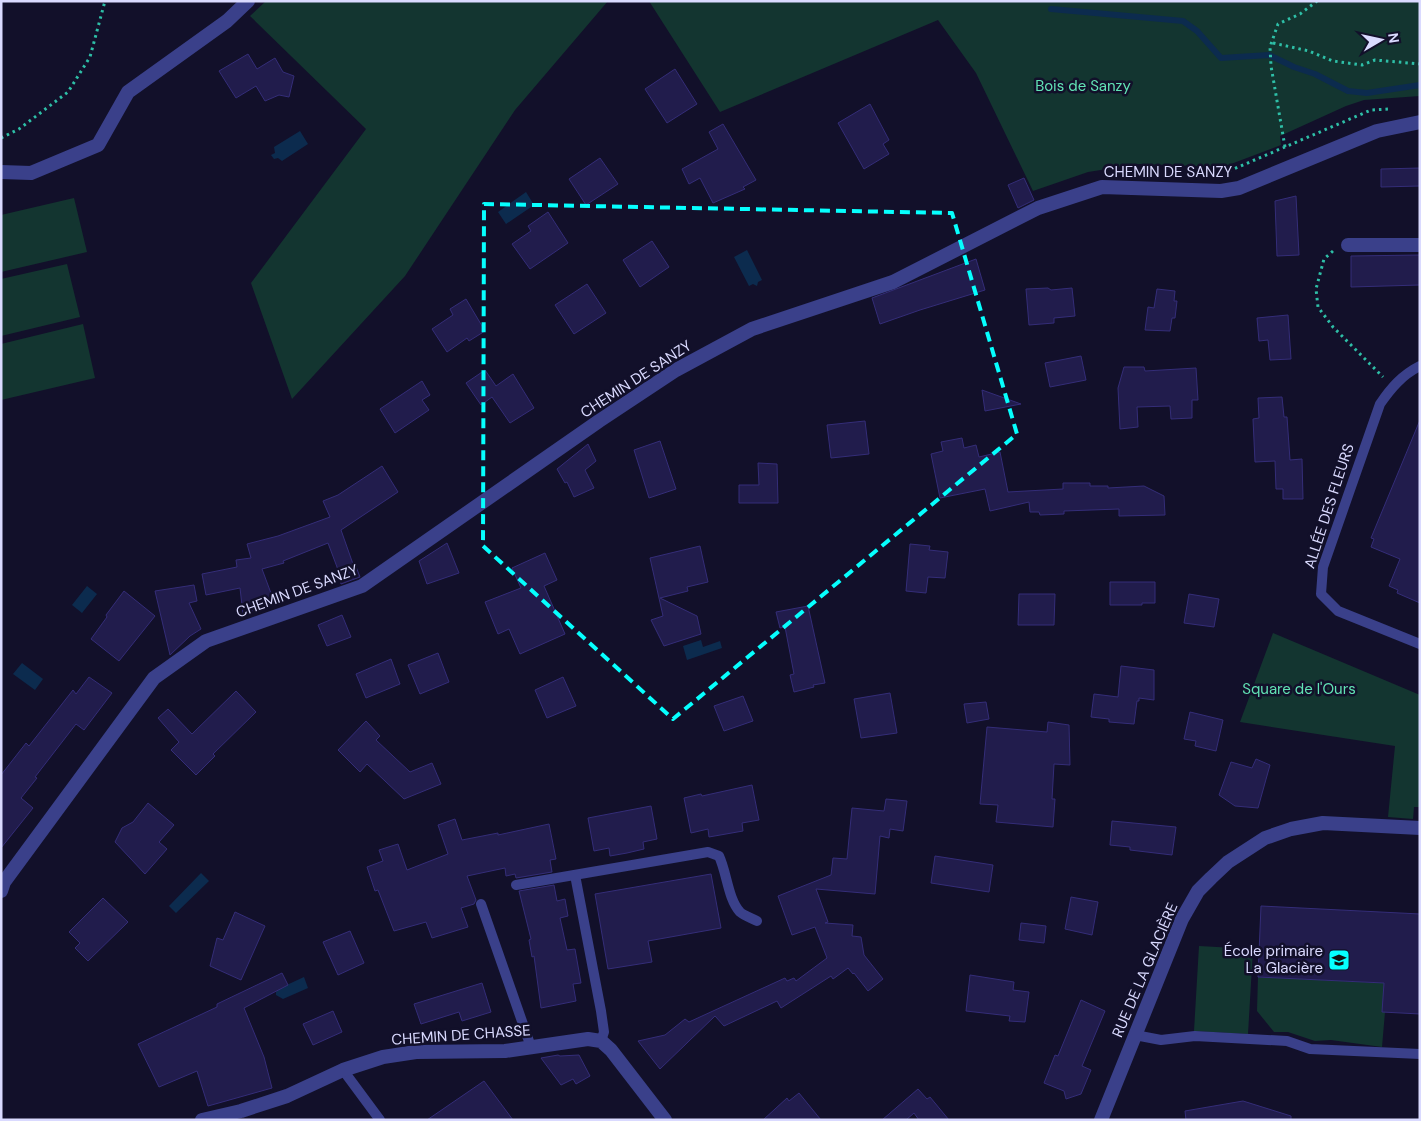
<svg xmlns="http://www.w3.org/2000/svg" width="1421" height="1121" viewBox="0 0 1421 1121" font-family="'DM Sans',sans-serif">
<rect width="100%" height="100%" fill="#12102a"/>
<path fill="#133530" d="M266,1H608L515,110L405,276L292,399L251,283L366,129L250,16Z
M649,1H1420V96L1364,100L1346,106L1280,136L1281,145L1223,167L1139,164L1088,172L1033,191L976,73L938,20L720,112Z
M74,198L87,252L1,272V215Z
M67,264L80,317L1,336V279Z
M83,324L95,378L1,400V344Z
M1273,633L1420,695V807H1414L1413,819L1388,817L1395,746L1240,722Z
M1199,946L1253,949L1248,1034L1194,1031Z
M1258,977L1384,983L1385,1012L1382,1047L1331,1040L1315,1041L1288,1032H1274L1257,1011Z"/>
<path fill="#0c2b4e" d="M300,131L308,144L282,161L278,158L274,159L271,155L275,153L274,147Z
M526,192L534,205L506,224L498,212Z
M747,250L762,280L758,282L757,286L753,284L749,286L734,257Z
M87,586L97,594L82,613L72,605Z
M701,640L703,647L720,641L722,648L687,660L683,646Z
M22,663L43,679L35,690L13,674Z
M201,873L209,881L176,913L169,906Z
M304,977L308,988L283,999L276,995V992L278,989Z"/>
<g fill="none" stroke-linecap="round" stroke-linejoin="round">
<path stroke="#0c2b4e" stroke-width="6" d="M1051,9L1183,21L1197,31L1221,58L1269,55L1294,67L1315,74L1348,91L1367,93L1420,85"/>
</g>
<path fill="#211c4c" stroke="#342d78" d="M248,54L257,69L275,58L283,72L294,76L289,97L279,95L265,101L256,86L236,98L219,71Z
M675,69L697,104L667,123L645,89Z
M870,104L889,140L883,144L889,154L864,169L838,123Z
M723,124L756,180L743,187L745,189L713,203L700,178L689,184L682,169L718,149L709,132Z
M600,158L618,184L586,205L569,179Z
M1420,168V186L1381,187V169Z
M1024,178L1034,200L1018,208L1008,185Z
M1296,196L1299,255L1277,256L1275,201Z
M548,212L568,243L530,269L512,244L531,231L528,226Z
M652,241L669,267L640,287L623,260Z
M1420,255V285L1351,287V256Z
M976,259L985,290L920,310L880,324L872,298Z
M587,284L606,313L574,334L555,305Z
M1048,288L1051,290L1072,288L1075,316L1054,318V323L1029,325L1026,289Z
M1157,289L1175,291L1174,301H1177L1175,318H1172L1170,331L1145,330L1148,307L1154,308Z
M466,299L485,331L469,341L467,338L447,352L432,329L453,315L450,309Z
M1288,315L1291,359L1270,360L1268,340L1259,341L1257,318Z
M1081,356L1086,380L1050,387L1045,363Z
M1124,367H1144L1145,371L1196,368L1198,400H1192V418L1171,419L1170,406L1137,407L1138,427L1120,429L1118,388Z
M485,370L496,386L513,374L534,408L510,423L492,397L481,405L466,383Z
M422,381L430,395L422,400L429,410L395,433L380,409Z
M982,390L1021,404L985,411Z
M1282,397L1284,417H1287L1290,460L1302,459L1303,499H1283V489H1276L1275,461L1255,462L1253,419L1259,418L1258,398Z
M1420,420V603L1397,593L1398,590L1389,586L1400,559L1371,547L1374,539L1371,538Z
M865,421L869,454L831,458L827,425Z
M962,438L964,448L976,445L979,457L1000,452L1008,492L1063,489V483H1090V486H1108V488L1144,486L1164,496L1165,515L1119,516V509L1064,511V514L1040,515L1039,512H1030L1029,502L990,511L985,489L940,498L931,454L943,451L941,442Z
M660,441L676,489L649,498L634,450Z
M588,444L596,461L585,470L594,488L574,497L567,482L565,483L557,469Z
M758,463L777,464L778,503H739V485H759Z
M382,466L398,492L341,530L353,564H355L360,577L341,584L337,567L328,543L283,561L284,563L262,569L275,604L243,614L240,588L206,595L202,574L237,567L236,560L251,558L247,544L278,536L330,517L323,501L338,495Z
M447,543L459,573L427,584L419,561Z
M910,544L930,546L929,550L948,552L945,578L928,577L926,593L906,591Z
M700,546L708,582L687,587L688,591L660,598L697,616L701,634L664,646L651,620L663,616L650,558Z
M545,553L557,580L544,586L565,634L520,654L509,629L498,634L485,602L521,588L512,568Z
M1110,582H1155V603H1142V605H1110Z
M194,585L197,601L189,603L201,629L190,636L170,655L155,591Z
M124,591L155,616L119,661L91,639L107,617L106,615Z
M1019,594H1055L1054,625H1018Z
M1189,594L1219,599L1214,627L1184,623Z
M808,606L825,683L813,685L814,687L794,692L790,675L794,674L785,627L780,628L776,612Z
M342,615L351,637L327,646L318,625Z
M438,653L449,682L420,694L408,665Z
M391,659L400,684L366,698L356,674Z
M1121,666L1154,670V700L1139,698V701H1137L1134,724L1109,722V719L1091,717L1094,694L1118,697Z
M89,677L112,693L84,730L76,724L35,777L37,778L21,798L33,808L1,848V775L26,743L29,746L73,690L76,694Z
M563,677L576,706L547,718L535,690Z
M236,691L256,712L213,754L215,756L196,775L171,750L179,742L158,718L168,709L192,734Z
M890,693L897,733L861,738L854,699Z
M743,696L753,721L724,731L714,706Z
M986,702L989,719L967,723L964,704Z
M1190,712L1223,720L1216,751L1195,746L1196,741L1184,739Z
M366,721L380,736L376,740L410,772L432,763L441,784L404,799L367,764L360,772L338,750Z
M1048,722L1069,725L1070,765L1054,764L1052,799H1055L1053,827L996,822L998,805L980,804L987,727L1047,732Z
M1256,759L1270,765L1258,808L1235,806L1219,795L1231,762L1252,768Z
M752,785L759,820L742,823L743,831L709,837L708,829L691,833L684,798L701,794L702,796Z
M886,799L907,801L903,831L890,829L889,838L880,836L875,894L816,889L828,922L825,923L853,925L852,936L861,937L864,955L883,979L868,991L854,973L853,974L848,968L833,979L831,976L781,1008L777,1001L724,1026L715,1016L660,1069L638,1041L665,1035L685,1019L689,1022L785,978L787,981L794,978L796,981L827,958L815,927L792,935L778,896L831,875L833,858L847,859L852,808L884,811Z
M148,803L174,825L159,842L167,849L145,874L115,842L122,828L133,822Z
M651,806L657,839L643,842L644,849L627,853L610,856L609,848L594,851L588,818Z
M455,819L462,840L498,833V835L549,824L556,859L550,860L552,872L516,878L515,874L506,876L505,868L467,876L476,900L474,904L461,908L468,927L432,938L426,922L394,931L378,890L375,891L367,867L383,861L379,850L398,844L407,870L448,854L438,825Z
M1112,821L1176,827L1172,855L1130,850V847L1110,845Z
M935,856L993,865L989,892L931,883Z
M711,874L721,928L648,941L652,962L608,969L595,894Z
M554,885L557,901L565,899L568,916L560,918L567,950L575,949L581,983L573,984L576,1001L541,1008L534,956L532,957L529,940L531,939L519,891Z
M1071,897L1098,902L1092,935L1065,929Z
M103,898L128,922L88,961L75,948L80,943L69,932Z
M1261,906L1420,914V1014L1382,1012L1384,983L1258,977Z
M235,912L265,926L241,980L210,966L217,938L223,940Z
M1021,923L1046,926L1044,943L1019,940Z
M350,931L364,963L338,975L323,942Z
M282,973L288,985L244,1008L264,1057L272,1088L208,1106L197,1071L159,1087L138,1044L217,1007V1004Z
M970,975L1014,982L1013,990L1029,992L1025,1022L1009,1021L1010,1016L966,1011Z
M482,983L491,1012L462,1021L459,1012L421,1024L414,1004Z
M1081,1000L1105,1011L1082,1066L1091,1070L1081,1094L1066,1099L1064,1091L1044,1083L1055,1055L1058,1056Z
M333,1011L342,1032L313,1045L303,1024Z
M558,1055L560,1056L579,1055L590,1076L576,1084L573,1079L561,1085L541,1058Z
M484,1081L513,1120H427Z
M918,1089L927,1099L930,1097L949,1120H919L914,1113L906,1120H882Z
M799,1093L821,1120H763L787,1098L789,1101Z
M1243,1101L1291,1116V1120H1186L1185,1111Z"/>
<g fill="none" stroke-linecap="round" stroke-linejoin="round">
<path stroke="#2ebfa7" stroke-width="3" stroke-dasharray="2.5 4" stroke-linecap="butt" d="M1273,43L1309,51L1333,61L1362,65L1375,60L1420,64
M1,138L19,129L68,92L90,57L105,1
M1285,147L1271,66L1270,47L1278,24L1300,14L1317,1
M1229,171L1371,110L1390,109
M1333,251L1324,259L1316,289L1318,307L1333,327L1383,377"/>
<path stroke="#3a408a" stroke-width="10" d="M1420,366C1402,375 1391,388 1380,404L1323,567L1321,594L1338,611L1420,644
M575,875L601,1011L604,1032L601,1041
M516,885L708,852L719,856C727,873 728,899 740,912C744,916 752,918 757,921
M481,904L531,1047
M1135,1035L1161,1040L1195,1036L1287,1041L1310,1049L1420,1054
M343,1070L380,1120"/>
<path stroke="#3a408a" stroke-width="14" d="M1,172L31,173L98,145L128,92L227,21L248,1
M1348,245H1420
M1,891L4,882L154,678L206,641L362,586L599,421L676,370L752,329L893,282L1038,208L1102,187L1221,191L1239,188L1377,131L1420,122
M202,1120L241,1111L287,1096L343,1070L383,1057L416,1052L505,1051L588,1039L601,1041L611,1050L665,1120
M1101,1120L1182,919L1198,891L1211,878L1228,862L1265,838L1291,829L1323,823L1420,828"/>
</g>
<path fill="none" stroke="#06fffe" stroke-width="4" stroke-dasharray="10 6" stroke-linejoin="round" d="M484,204L952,213L1017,434L673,719L483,546Z"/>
<defs>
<g id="school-square" transform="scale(1.125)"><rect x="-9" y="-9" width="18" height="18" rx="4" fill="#06fffe" stroke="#12102a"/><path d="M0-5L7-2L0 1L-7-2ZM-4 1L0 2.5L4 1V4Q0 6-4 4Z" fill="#111"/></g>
</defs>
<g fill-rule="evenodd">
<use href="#school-square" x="1339" y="960"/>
</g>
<g text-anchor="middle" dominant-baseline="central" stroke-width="5" stroke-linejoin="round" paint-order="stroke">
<g font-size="15" fill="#62e3b5" stroke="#12102a">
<text x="1083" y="86">Bois de Sanzy</text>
<text x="1299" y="689">Square de l'Ours</text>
</g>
<g font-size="15" fill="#dadaff" stroke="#12102a">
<text x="1168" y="172">CHEMIN DE SANZY</text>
<text transform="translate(636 379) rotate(-33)">CHEMIN DE SANZY</text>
<text transform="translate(1329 506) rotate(-72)">ALLÉE DES FLEURS</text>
<text transform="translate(297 591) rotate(-20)">CHEMIN DE SANZY</text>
<text transform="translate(1145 970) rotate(-67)">RUE DE LA GLACIÈRE</text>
<text transform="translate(461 1035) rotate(-4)">CHEMIN DE CHASSE</text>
</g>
<g font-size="15" fill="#dadaff" stroke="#12102a" text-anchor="end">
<text x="1323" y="951">École primaire<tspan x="1323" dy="17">La Glacière</tspan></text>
</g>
</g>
<rect width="1421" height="1121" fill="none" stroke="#dadaff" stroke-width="5"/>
<g transform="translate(1381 40) rotate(81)" stroke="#12102a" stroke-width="4" paint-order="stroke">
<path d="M0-4L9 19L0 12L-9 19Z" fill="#dadaff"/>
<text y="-8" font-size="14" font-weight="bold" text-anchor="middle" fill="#dadaff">N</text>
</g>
</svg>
